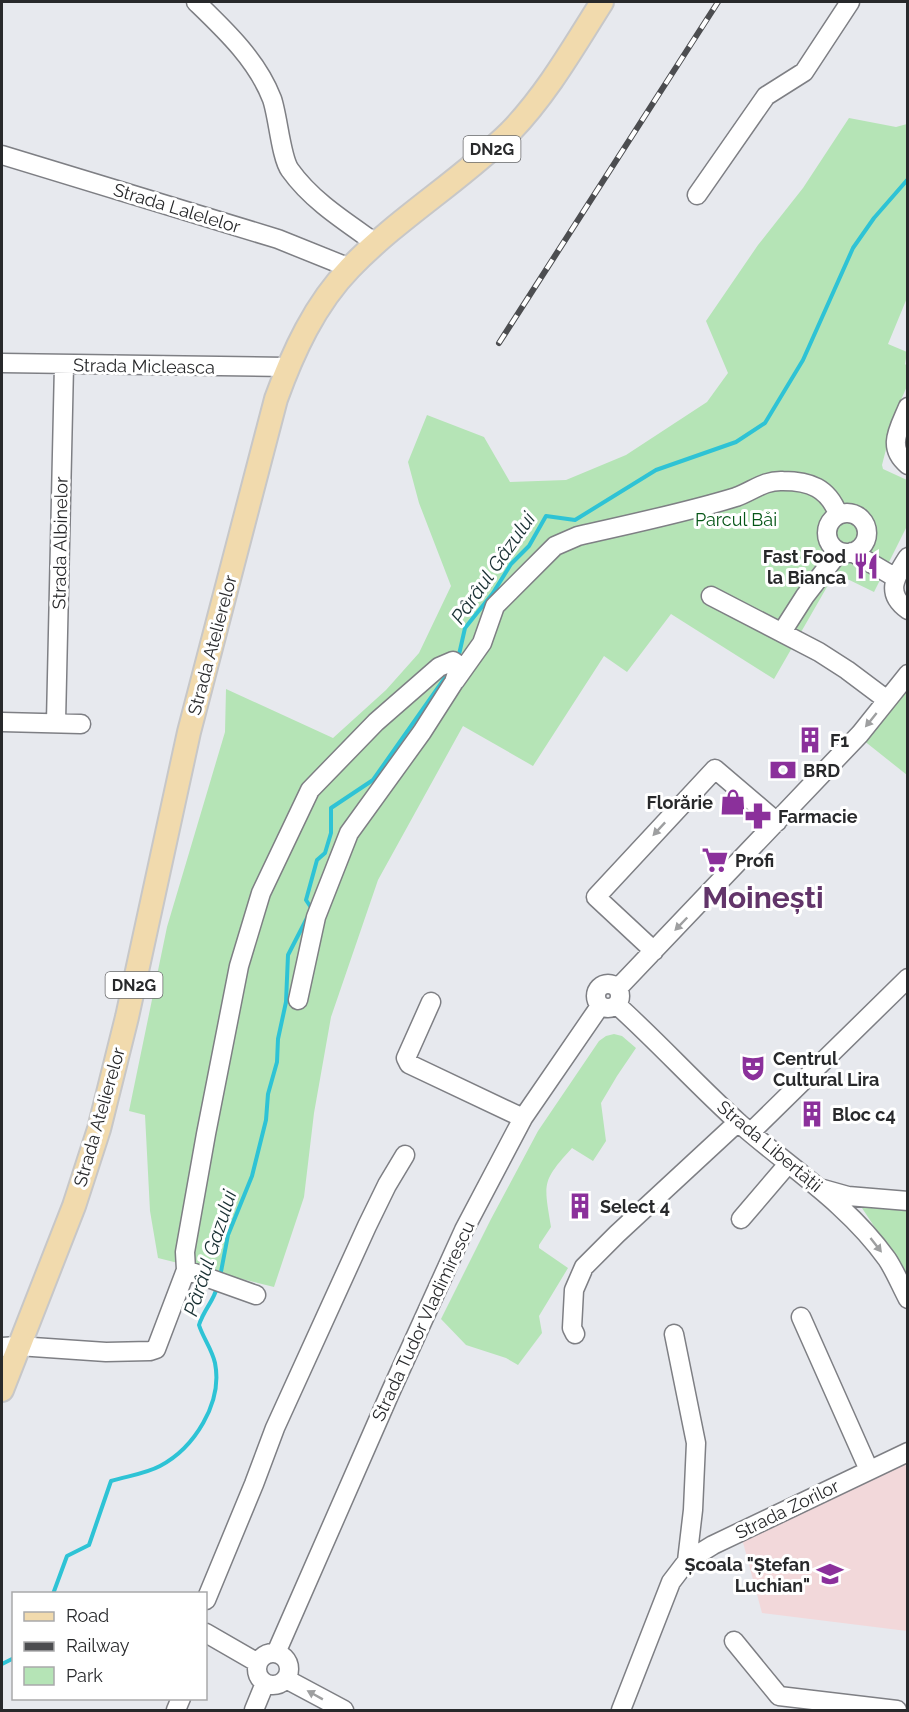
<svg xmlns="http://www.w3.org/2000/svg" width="909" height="1712" viewBox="0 0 909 1712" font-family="Raleway,sans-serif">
<rect width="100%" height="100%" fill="#e7e9ee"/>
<path fill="#f2d8da" d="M907,1459V1631L762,1613L741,1535Z"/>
<path fill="#b5e4b6" d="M849,118L896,127L907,124V298L888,344L907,352L905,364L907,366V386L895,414L882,465L883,469L907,480V526L874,592L835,573L774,679L671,614L627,672L604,656L533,766L463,726L378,880L331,1017L314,1113L304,1197L274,1287L158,1258L150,1211L145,1115L129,1111L167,927L225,732L226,689L333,738L386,690L419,653L451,586L419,503L408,462L427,415L484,437L510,482L566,480L626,455L707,402L728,373L706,321L758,245L803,188Z
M907,683V775L863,740Z
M614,1034L622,1036L636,1048L617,1076L601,1103L606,1141L593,1161L572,1148C541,1182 544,1183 551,1227L539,1245V1248L568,1268L539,1316L542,1333L518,1365L506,1358L466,1345L441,1319L491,1219L538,1131L599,1041L606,1036Z
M862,1208H907V1276Z"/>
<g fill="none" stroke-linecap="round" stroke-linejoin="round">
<path stroke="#2ec3d5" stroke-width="4" d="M458,659L465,628L493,593L511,564L529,546L546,516L575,520L656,470L736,442L765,423L803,360L853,248L874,218L908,179
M311,911L312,909L306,900L317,860L325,853L331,833V808L373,780L449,672
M220,1277L228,1235L252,1176L266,1120L268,1094L277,1062L278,1039L286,1002L288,955L307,918
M53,1594L67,1556L89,1545L111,1481C127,1476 145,1474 160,1466C194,1448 223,1403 215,1363C212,1349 203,1338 199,1325C204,1309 214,1301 217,1287
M2,1664L14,1658"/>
<g stroke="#7e7f84" stroke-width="21">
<path id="minor" d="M196,2C225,30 257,60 272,99C278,116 281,158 290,170C312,201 346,222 377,244
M2,155L278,239L350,268
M697,195L766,96L804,72L850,2
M2,363L287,367
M908,407C899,429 886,447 908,465
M827 533a20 20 0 1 1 40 0a20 20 0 1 1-40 0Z
M852,552L896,578
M908,557C896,576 884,593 908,610
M711,596L819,652L847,670L887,700
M782,632L805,596L839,552
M455,681L482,643L495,606L555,546L578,536C630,524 684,513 736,497C753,491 764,480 783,481C810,481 828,488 838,514
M2,722L81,724
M56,722L64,365
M654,951L596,897L715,769L777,822
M596 996a12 12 0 1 1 24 0a12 12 0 1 1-24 0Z
M618,988L860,734L908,674
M431,1002L406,1058L409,1064L523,1118
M617,1005C659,1043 697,1085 739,1123C789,1167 847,1203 887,1259C895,1271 901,1286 908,1299
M751,1132L908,978
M823,1189L848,1196L908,1201
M741,1219L788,1164
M186,1270L256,1295
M801,1317L869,1470
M575,1334L572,1328L574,1290L584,1267L617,1234L738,1122
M674,1334L696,1443L693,1510L687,1561
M2,1347L18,1346L106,1352L150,1351L156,1349L186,1270L185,1252L206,1134L239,966L261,893L310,790L376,722L439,667L453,661L457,664L458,670L454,682L422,732L349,833L316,917L298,1000
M206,1600L254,1484L275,1428L367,1226L387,1185L405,1155
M206,1633L258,1663
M734,1641L779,1696L897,1710
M257 1669a16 16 0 1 1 32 0a16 16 0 1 1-32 0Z
M276,1653L390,1393L464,1230L523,1118L600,1006
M286,1679L344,1710
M176,1710L181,1698
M254,1710L265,1683
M621,1710L671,1582L687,1561L713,1545L908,1452"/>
</g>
<g stroke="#c7c7c8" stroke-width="26">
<path id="major" d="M2,1390L74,1206L99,1129L127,1017L189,732L276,399C293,352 315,304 350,268C398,218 460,181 510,132C547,94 574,46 602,2"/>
</g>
<use href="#minor" stroke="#fff" stroke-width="18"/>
<use href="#major" stroke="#f1daad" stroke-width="22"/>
<g stroke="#4c4d50" stroke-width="6">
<path id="rail" d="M499,343L718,2"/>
</g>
<use href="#rail" stroke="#fff" stroke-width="4" stroke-dasharray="11" stroke-linecap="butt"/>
</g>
<defs><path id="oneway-solid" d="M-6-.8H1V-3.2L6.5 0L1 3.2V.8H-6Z" transform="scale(1.5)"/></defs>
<g fill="#9e9fa0">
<use href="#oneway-solid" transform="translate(871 720) rotate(129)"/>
<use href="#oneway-solid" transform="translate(659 829) rotate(133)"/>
<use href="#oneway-solid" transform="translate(681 924) rotate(134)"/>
<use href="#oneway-solid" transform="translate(876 1245) rotate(52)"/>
<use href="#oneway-solid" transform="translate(315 1695) rotate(-151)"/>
</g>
<defs>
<g id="restaurant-bare" transform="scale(2.07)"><path d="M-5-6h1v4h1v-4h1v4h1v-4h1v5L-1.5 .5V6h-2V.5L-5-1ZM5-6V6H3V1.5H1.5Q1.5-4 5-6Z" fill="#8b309b" stroke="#fff" stroke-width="2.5" paint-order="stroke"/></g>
<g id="building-bare" transform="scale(2.07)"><path d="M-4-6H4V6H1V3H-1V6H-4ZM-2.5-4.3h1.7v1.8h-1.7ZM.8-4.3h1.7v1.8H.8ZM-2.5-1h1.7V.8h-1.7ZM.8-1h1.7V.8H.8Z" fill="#8b309b" stroke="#fff" stroke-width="2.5" paint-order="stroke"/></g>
<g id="bank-bare" transform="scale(2.07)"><path d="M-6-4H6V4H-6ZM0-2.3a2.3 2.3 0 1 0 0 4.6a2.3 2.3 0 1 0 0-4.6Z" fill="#8b309b" stroke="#fff" stroke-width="2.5" paint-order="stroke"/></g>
<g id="shop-bare" transform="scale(2.07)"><path d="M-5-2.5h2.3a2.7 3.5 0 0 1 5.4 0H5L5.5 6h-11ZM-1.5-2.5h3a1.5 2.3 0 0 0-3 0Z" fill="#8b309b" stroke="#fff" stroke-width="2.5" paint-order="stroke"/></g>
<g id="pharmacy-bare" transform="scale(2.07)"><path d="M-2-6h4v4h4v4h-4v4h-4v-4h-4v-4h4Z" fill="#8b309b" stroke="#fff" stroke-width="2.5" paint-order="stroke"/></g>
<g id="supermarket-bare" transform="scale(2.07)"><path d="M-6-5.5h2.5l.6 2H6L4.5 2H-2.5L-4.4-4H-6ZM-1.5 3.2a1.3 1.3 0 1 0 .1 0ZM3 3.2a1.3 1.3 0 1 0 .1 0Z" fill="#8b309b" stroke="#fff" stroke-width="2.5" paint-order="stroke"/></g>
<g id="theatre-bare" transform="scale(2.07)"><path d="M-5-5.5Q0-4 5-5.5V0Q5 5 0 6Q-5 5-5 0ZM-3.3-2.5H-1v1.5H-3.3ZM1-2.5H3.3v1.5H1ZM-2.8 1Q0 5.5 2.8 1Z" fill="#8b309b" stroke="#fff" stroke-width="2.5" paint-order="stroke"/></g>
<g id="school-bare" transform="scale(2.07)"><path d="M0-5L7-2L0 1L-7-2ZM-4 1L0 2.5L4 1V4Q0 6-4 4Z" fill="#8b309b" stroke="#fff" stroke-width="2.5" paint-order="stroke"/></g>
</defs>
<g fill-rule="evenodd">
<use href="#restaurant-bare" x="866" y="566"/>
<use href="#building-bare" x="810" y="740"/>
<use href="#bank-bare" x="783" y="770"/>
<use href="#shop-bare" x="733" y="802"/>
<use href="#pharmacy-bare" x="758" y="816"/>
<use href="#supermarket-bare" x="715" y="860"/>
<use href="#theatre-bare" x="753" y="1068"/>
<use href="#building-bare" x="812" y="1114"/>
<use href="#building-bare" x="580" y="1206"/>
<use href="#school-bare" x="830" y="1574"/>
</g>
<g text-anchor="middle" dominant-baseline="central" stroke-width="6" stroke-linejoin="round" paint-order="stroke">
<g fill="#fff" stroke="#68696b" stroke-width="1.5">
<rect x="463.5" y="136" width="57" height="26" rx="4.5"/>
<rect x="105.5" y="972" width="57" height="26" rx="4.5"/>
</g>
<g font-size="16" font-weight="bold" fill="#28292b">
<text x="492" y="149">DN2G</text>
<text x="134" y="985">DN2G</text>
</g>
<g font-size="18" fill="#28292b" stroke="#fff">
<text transform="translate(177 208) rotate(17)">Strada Lalelelor</text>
<text transform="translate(144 366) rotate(1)">Strada Micleasca</text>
<text transform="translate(60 543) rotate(-89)">Strada Albinelor</text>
<text transform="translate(212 645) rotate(-75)">Strada Atelierelor</text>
<text transform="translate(99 1117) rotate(-74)">Strada Atelierelor</text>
<text transform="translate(770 1146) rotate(40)">Strada Libertății</text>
<text transform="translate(423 1321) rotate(-65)">Strada Tudor Vladimirescu</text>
<text transform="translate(787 1509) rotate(-26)">Strada Zorilor</text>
</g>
<g font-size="18" fill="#055617" stroke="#fff">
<text x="736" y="519">Parcul Băi</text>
</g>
<g font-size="18" font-weight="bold" fill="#28292b" stroke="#fff" text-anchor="start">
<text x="846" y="556" text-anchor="end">Fast Food<tspan x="846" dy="21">la Bianca</tspan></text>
<text x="830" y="740">F1</text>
<text x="803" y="770">BRD</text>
<text x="713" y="802" text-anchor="end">Florărie</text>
<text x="778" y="816">Farmacie</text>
<text x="735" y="860">Profi</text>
<text x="773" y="1058">Centrul<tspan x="773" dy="21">Cultural Lira</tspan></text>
<text x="832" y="1114">Bloc c4</text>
<text x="600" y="1206">Select 4</text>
<text x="810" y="1564" text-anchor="end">Școala "Ștefan<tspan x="810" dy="21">Luchian"</tspan></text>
</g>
<g font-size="20" font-style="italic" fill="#193033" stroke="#fff">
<text transform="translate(493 568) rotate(-55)">Pârâul Gâzului</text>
<text transform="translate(210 1253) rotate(-72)">Pârâul Gazului</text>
</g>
<g font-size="30" font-weight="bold" fill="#62356a" stroke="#fff">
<text x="763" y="897">Moinești</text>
</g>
</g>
<rect width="909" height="1712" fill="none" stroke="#28292b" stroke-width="6"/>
<rect x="12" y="1592" width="195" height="108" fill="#ffffff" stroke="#a9a9aa" stroke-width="1.5"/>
<rect x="24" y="1612" width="30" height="9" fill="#f1daad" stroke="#a9a9aa" stroke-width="1.5"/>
<text x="66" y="1622" font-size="18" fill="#28292b">Road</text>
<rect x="24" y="1642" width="30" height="9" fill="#4c4d50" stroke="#a9a9aa" stroke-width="1.5"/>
<text x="66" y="1652" font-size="18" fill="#28292b">Railway</text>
<rect x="24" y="1667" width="30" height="18" fill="#b5e4b6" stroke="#a9a9aa" stroke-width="1.5"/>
<text x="66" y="1682" font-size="18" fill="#28292b">Park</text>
</svg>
